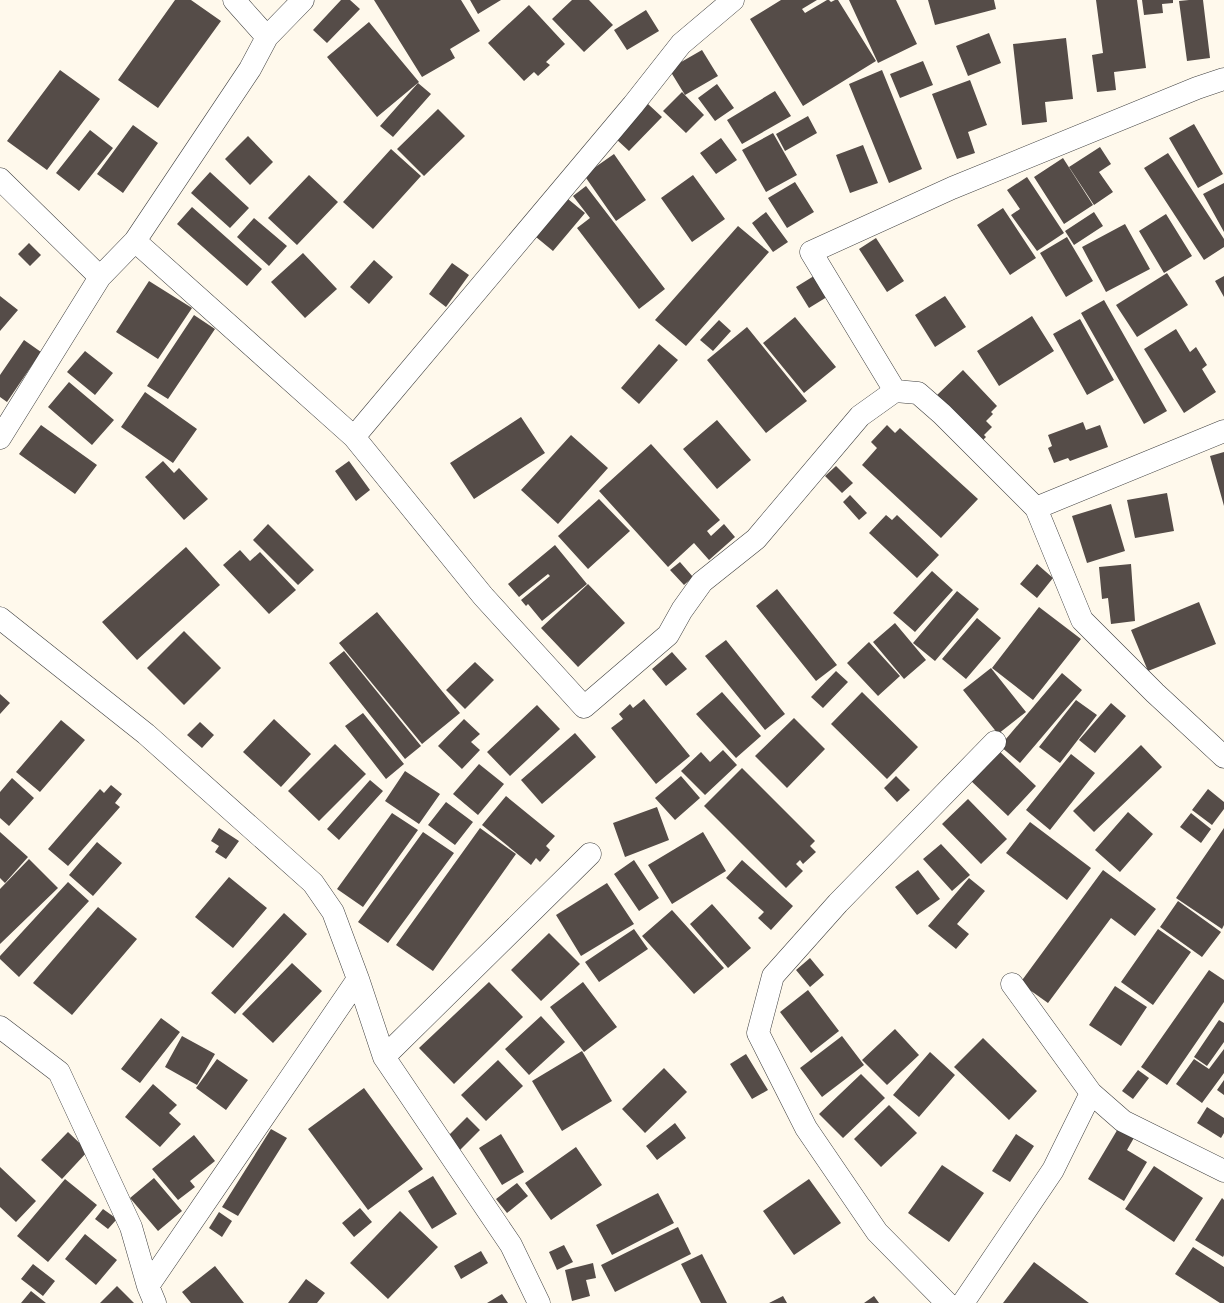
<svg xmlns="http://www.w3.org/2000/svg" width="1224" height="1303" viewBox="0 0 1224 1303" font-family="Merriweather,serif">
<rect width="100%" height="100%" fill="#fff9ec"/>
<path fill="#554c48" d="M175,0H191L221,21L158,108L118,80Z
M341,0H350L360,9L327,43L313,30Z
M374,0H461L480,31L450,49L455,58L422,77Z
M470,0H501L478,14Z
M572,0H589L613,25L584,52L552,19Z
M781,0H817L802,9L805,13L827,0H829L831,2L835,0H838L876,61L803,106L750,19Z
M849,0H896L917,44L878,63Z
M928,0H994L996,9L935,25Z
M1096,0H1137L1146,68L1114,72L1116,90L1097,92L1092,55L1103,53Z
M1142,0H1173V3L1162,4L1163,13L1144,15Z
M1189,0H1203L1210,58L1187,61L1179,1Z
M529,5L565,44L546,62L550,65L538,76L534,72L524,81L488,43Z
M646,10L659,31L627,50L614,30Z
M369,22L419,82L377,117L327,57Z
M989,33L1001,63L968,76L956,46Z
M1066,38L1073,99L1045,102L1047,122L1022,125L1013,44Z
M702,50L718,76L685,95L669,69Z
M923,61L933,85L900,98L890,74Z
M60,70L100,99L47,170L7,141Z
M882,70L922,169L889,183L849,84Z
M970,80L987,125L968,132L975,153L957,159L932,94Z
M418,83L431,94L393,137L380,126Z
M717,84L734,108L715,121L698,98Z
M775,91L791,116L742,144L727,120Z
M682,92L704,115L686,133L663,111Z
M648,104L662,117L629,151L615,138Z
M438,109L465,136L424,176L397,149Z
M808,116L817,133L785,151L776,134Z
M1194,124L1223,174L1198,188L1169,138Z
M133,125L158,143L123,193L97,174Z
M90,130L113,148L79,191L56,173Z
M773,133L797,175L766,192L742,150Z
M248,136L273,162L250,185L225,159Z
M721,138L737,160L716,174L700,153Z
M863,145L878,183L850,193L836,155Z
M1100,147L1111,164L1099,172L1113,192L1094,205L1069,167Z
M391,149L421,176L373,229L343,202Z
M1168,153L1224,239V247L1204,260L1144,168Z
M614,154L646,200L616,221L584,175Z
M1063,158L1093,205L1064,224L1034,177Z
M210,172L249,208L230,228L191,193Z
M309,175L338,202L297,245L268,218Z
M693,175L725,219L692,242L661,198Z
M1027,177L1064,233L1037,251L1011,215L1020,209L1007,190Z
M795,182L814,212L787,228L768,198Z
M1224,183V232L1203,194Z
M586,186L665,289L639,309L577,228L590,218L573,196Z
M568,199L585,213L553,251L536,237Z
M192,207L262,269L247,286L177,224Z
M1003,208L1036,258L1010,275L977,225Z
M766,212L788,242L773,252L752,223Z
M1094,212L1103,226L1074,245L1065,231Z
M1166,214L1192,256L1164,273L1139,231Z
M254,218L287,246L269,266L237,237Z
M1125,224L1150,269L1106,292L1082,247Z
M738,226L769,252L686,346L655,320Z
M1067,237L1093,281L1066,297L1040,253Z
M876,238L904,281L887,292L859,249Z
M29,243L41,255L30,266L18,254Z
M303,253L337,289L305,318L271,282Z
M374,260L393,277L369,304L350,287Z
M452,263L469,275L446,307L429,294Z
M822,271L835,292L809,308L796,287Z
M1167,273L1188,305L1137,337L1116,305Z
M1224,276V297L1215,281Z
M149,281L192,308L158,359L116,332Z
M0,296L18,310L0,331Z
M945,296L966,327L935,347L915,315Z
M1104,300L1167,411L1144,424L1081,313Z
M194,315L215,329L168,399L147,386Z
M1032,316L1054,351L999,386L977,351Z
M795,317L836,367L804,393L763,343Z
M1080,319L1114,380L1087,395L1053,334Z
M719,320L731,331L713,351L700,340Z
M747,327L807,401L766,433L707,360Z
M1176,329L1190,352L1196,347L1207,365L1202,369L1216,392L1184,413L1144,349Z
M24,340L41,352L7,402L0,397V375Z
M659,344L678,360L639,404L621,388Z
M85,351L113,373L95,395L67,372Z
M963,370L997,406L991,412L993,414L986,421L992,427L984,435L986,437L978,445L936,396Z
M69,382L114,420L92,445L48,407Z
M145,392L197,429L173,463L121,427Z
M521,417L545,453L474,499L450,463Z
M717,420L751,460L717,489L683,449Z
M1083,422L1086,430L1100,425L1108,447L1070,461L1068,458L1054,463L1048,448L1052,446L1048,435Z
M41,425L97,465L75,494L19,454Z
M887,425L895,433L900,428L978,499L941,538L862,465L877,448L871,442Z
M571,435L608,468L558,524L521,490Z
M651,444L720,520L707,531L711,536L724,524L735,537L709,560L694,543L668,567L599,491Z
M1224,452V506L1210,456Z
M163,461L174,473L179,468L208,499L184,520L145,477Z
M349,461L370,490L356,501L335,471Z
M836,466L853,483L842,493L825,476Z
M1167,493L1174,531L1135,538L1127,500Z
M850,495L867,513L859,520L843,502Z
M599,499L630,531L588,569L558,536Z
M1111,504L1125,551L1087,563L1072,516Z
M886,515L892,520L897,515L939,555L917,578L869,533Z
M268,524L314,570L298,585L253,540Z
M555,545L587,584L542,621L528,604L526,606L521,600L550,576L548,574L519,597L508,584Z
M186,547L220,585L137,660L102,622Z
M240,550L250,561L260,552L296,590L269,614L223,565Z
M680,562L693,577L684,585L670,570Z
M1037,564L1053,578L1037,598L1020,584Z
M1131,564L1135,621L1111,624L1108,598L1102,599L1099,567Z
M932,571L953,590L915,632L893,613Z
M588,584L625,623L578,667L541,628Z
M777,589L837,665L816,681L756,606Z
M957,591L979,609L935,661L913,643Z
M1199,602L1216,644L1148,671L1131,630Z
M1039,607L1081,639L1033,700L992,668Z
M377,612L460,713L422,744L339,643Z
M977,618L1001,638L966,679L942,659Z
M895,623L926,660L904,679L873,642Z
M184,631L221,668L184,705L147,668Z
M726,640L785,714L765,730L705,656Z
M869,642L900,676L878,696L847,663Z
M344,651L421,746L405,759L329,663Z
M672,652L687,669L666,686L652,669Z
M475,662L494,680L465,709L446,690Z
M991,668L1026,712L998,734L963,690Z
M836,671L848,682L823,708L811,697Z
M1062,673L1082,690L1020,763L1000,746Z
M722,692L761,736L736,758L696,714Z
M862,692L918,747L887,779L831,724Z
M0,694L10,703L0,714Z
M644,699L690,756L656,784L611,728L623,719L619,714L630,704L633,708Z
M1076,700L1097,715L1060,763L1039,747Z
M1111,703L1126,716L1095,753L1079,740Z
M537,705L560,729L510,776L487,752Z
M363,713L404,764L386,779L345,726Z
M794,718L825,749L787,788L755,756Z
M274,719L311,754L281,787L243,752Z
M464,719L480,734L471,742L480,750L462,769L438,746Z
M61,720L85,740L40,792L16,772Z
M200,722L214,735L202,748L187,735Z
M575,733L596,757L542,804L521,780Z
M335,744L366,774L319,821L288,791Z
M1141,745L1162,767L1094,832L1073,811Z
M997,749L1036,786L1008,816L969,779Z
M723,750L737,765L705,795L681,771L701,752L710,762Z
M1071,754L1095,773L1050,830L1026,810Z
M479,764L504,784L478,815L453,794Z
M742,768L815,841L810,846L816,852L803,864L800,860L796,864L803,871L786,888L704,806Z
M405,771L440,794L419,824L385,801Z
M681,776L700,798L675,820L655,798Z
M896,776L910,790L897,802L884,788Z
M12,778L34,798L9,826L0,818V792Z
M370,780L383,791L339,840L327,829Z
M111,785L122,794L115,803L120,807L68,866L48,849L100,789L104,793Z
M1208,789L1224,802V809L1212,825L1192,810Z
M506,796L555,836L546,846L550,850L540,862L536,858L531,865L482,825Z
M968,799L1007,839L981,864L942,824Z
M446,802L473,822L455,845L428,825Z
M657,807L669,840L625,857L613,823Z
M1128,812L1153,834L1120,872L1095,850Z
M392,813L418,830L363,907L337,889Z
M1191,813L1211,829L1201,843L1180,827Z
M1030,822L1091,868L1067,900L1006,853Z
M219,828L239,841L226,859L215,852L219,846L211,841Z
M480,828L516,854L433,971L396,945Z
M1224,828V925L1222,929L1176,898Z
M0,832L28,857L5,883L0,878Z
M423,832L454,853L388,943L358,922Z
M703,832L726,871L672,904L648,865Z
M97,842L122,863L93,896L69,875Z
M941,844L970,875L952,891L923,859Z
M29,859L58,888L0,944V889Z
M634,860L659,898L639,911L614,874Z
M742,860L793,906L771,930L758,918L764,912L726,878Z
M918,870L940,899L917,915L895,887Z
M1103,870L1156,909L1135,936L1111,918L1048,1003L1020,983Z
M229,877L267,908L233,948L195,917Z
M969,878L985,891L957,924L969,934L956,949L928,926Z
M68,882L89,901L19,977L0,959V956Z
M607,883L634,924L581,956L556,915Z
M1178,901L1221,932L1202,957L1160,927Z
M712,904L751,948L728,968L690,924Z
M98,907L137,939L72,1015L33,983Z
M672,910L724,968L694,994L642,936Z
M284,913L307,934L235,1014L211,993Z
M634,929L648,949L599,982L585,962Z
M1158,929L1191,952L1153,1005L1121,982Z
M549,933L580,964L541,1001L511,970Z
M810,958L824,975L810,987L796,970Z
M292,963L322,991L273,1043L242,1014Z
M1209,970L1224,980V1002L1167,1085L1141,1067Z
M489,982L523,1017L454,1084L419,1048Z
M583,982L617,1027L584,1052L550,1007Z
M1115,986L1147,1007L1121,1046L1089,1025Z
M808,990L839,1031L811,1053L780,1012Z
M541,1016L565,1042L529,1075L505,1049Z
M161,1018L180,1032L140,1083L121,1069Z
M1219,1020L1224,1023V1042L1207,1066L1194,1057Z
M895,1029L919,1055L887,1085L862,1060Z
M182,1036L215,1054L197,1085L165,1067Z
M842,1036L864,1065L822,1097L800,1068Z
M983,1038L1037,1091L1009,1120L954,1067Z
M1224,1049V1073L1202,1103L1176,1084L1194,1059L1209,1069Z
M582,1051L612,1101L562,1131L532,1081Z
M930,1052L955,1075L919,1117L893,1095Z
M746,1054L768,1090L752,1099L730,1064Z
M217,1059L248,1080L226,1110L196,1088Z
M498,1060L523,1086L486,1121L461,1095Z
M664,1068L687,1092L645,1133L622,1109Z
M1138,1070L1149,1078L1133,1099L1122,1091Z
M861,1074L885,1098L843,1138L819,1114Z
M1224,1080V1095L1217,1090Z
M153,1084L177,1105L169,1113L181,1124L160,1147L125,1117Z
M364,1088L423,1169L368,1210L308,1129Z
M889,1105L917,1133L881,1167L854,1139Z
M1207,1107L1224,1118V1133L1221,1138L1197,1123Z
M467,1117L480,1130L460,1150L447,1137Z
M675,1123L686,1138L657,1160L646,1146Z
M1119,1127L1135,1136L1127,1150L1147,1162L1124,1201L1088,1179Z
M271,1129L287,1138L238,1216L222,1207Z
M68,1132L88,1151L62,1179L41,1160Z
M501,1134L524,1172L502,1185L479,1148Z
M1016,1134L1034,1146L1010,1182L992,1171Z
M194,1135L215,1161L190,1181L195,1187L178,1200L152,1169Z
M576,1147L602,1185L551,1220L525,1183Z
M942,1165L984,1193L949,1242L908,1213Z
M1154,1166L1203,1198L1174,1242L1125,1209Z
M0,1167L36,1201L16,1222L0,1207Z
M433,1176L457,1214L432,1229L408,1191Z
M154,1178L182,1211L158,1231L130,1198Z
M65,1179L97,1205L48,1262L17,1236Z
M809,1179L841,1223L794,1255L763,1211Z
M517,1183L528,1196L507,1213L496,1199Z
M658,1193L674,1223L612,1255L596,1225Z
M1222,1198L1224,1200V1255L1223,1257L1195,1240Z
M360,1208L372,1222L354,1237L342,1223Z
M103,1209L117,1219L108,1229L95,1219Z
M400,1211L438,1247L388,1299L350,1263Z
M219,1212L232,1221L222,1237L209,1228Z
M678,1227L691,1254L615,1292L601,1265Z
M85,1234L117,1260L96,1285L65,1259Z
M564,1245L573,1262L557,1270L549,1252Z
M1193,1247L1224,1267V1303H1220L1175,1274Z
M481,1251L488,1263L461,1279L454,1266Z
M702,1254L727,1303H701L681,1264Z
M1034,1262L1089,1303H1003Z
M593,1263L596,1278L586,1280L590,1296L572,1301L565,1270Z
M33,1264L55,1281L43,1296L21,1279Z
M215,1266L244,1303H191L182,1292Z
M306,1279L325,1293L317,1303H288Z
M117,1286L134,1303H100Z
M31,1291L46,1303H21Z
M502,1294L508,1303H487Z
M783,1296L787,1303H769Z
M874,1296L879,1303H864Z"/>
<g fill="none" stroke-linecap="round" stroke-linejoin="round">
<g stroke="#3f3f3f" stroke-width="23">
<path id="street" d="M234,0L267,37
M0,179L100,277
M135,241L354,437L483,596L584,707L668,635L682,610L702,582L756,539L860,416L895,391L918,393L942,414L1036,508L1082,620L1155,693L1224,757
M895,391L811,252L952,188L1197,88L1224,79
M354,437L633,105L681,44L733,0
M0,438L100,277L135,241L250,69L267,37L303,0
M1036,508L1224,431
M0,618L146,734L313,883L333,912L358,979L384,1057L511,1245L539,1303
M1012,984L1091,1093
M0,1027L59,1072L131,1227L148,1286L155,1303
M384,1057L590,854
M148,1286L358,979
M947,1303L877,1232L806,1128L758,1033L773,976L838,903L995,742
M963,1303L1053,1170L1091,1093L1123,1121L1224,1171"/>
</g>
<use href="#street" stroke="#fff" stroke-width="22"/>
</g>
</svg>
